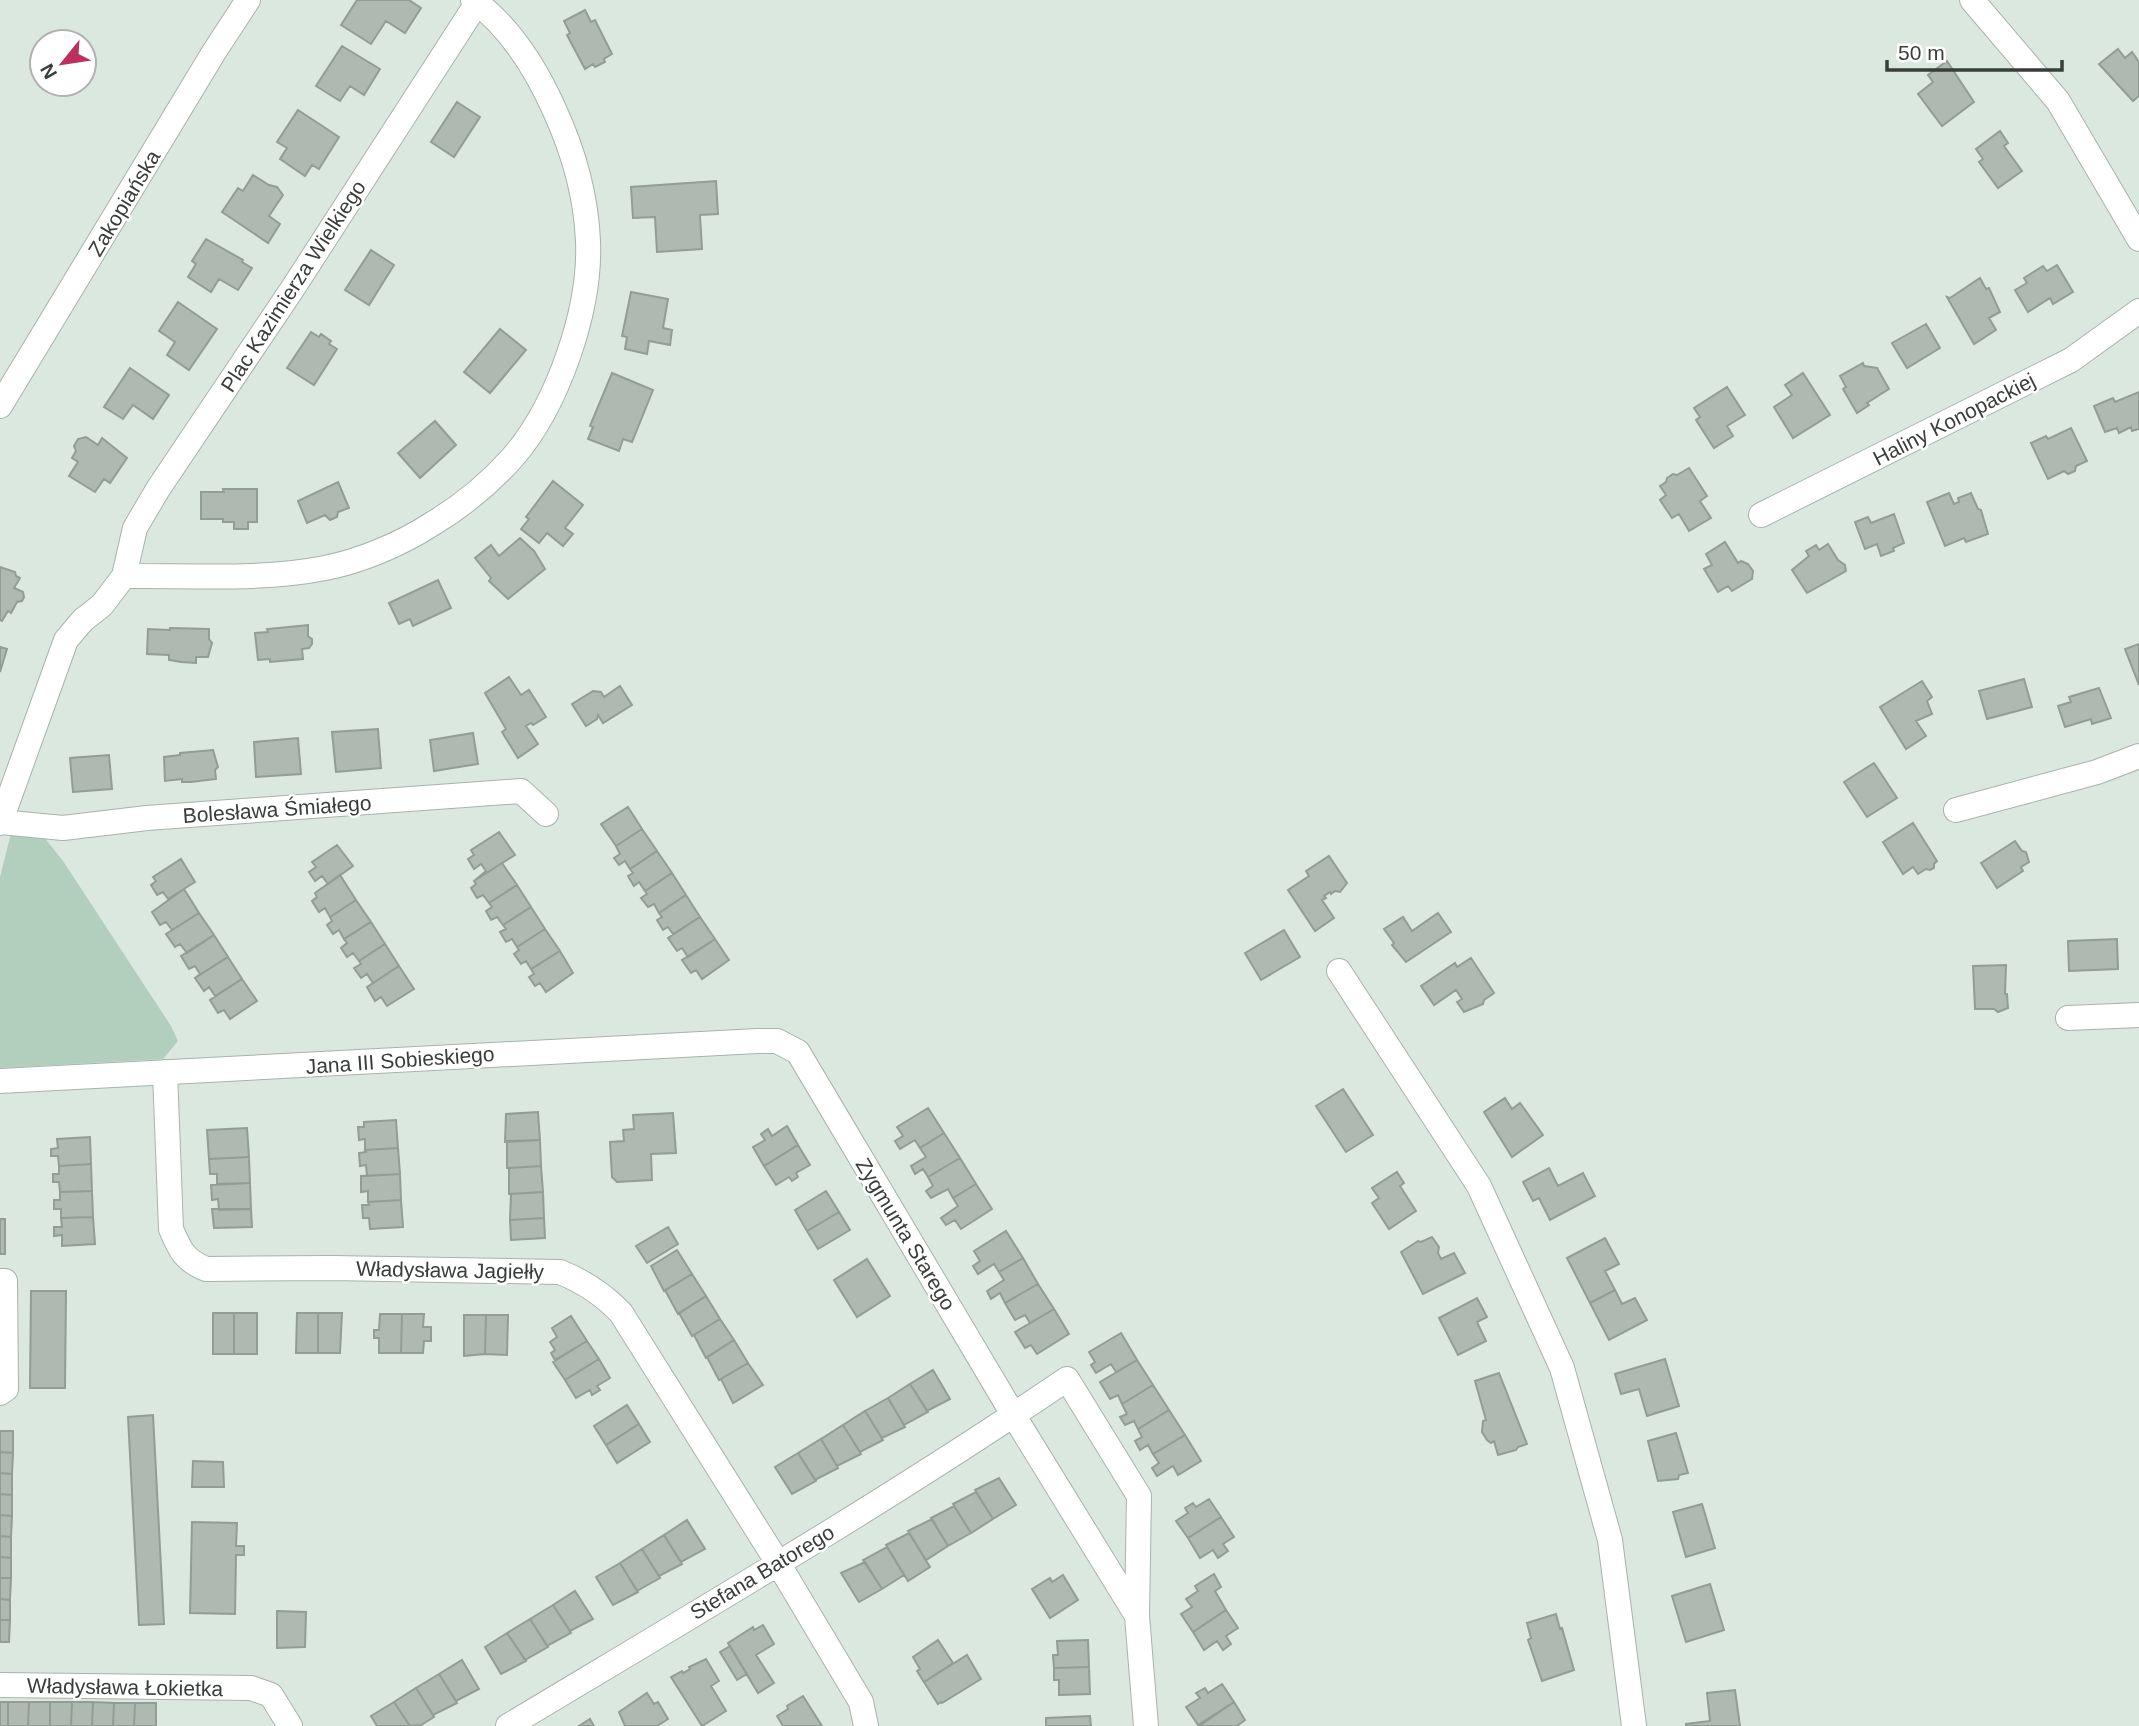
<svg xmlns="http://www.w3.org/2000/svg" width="2139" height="1726" viewBox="0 0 2139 1726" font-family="Helvetica,sans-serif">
<rect width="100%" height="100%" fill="#dbe8df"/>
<path fill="#b1cfbc" d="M12,829L39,831L63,861L171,1026L178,1041L163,1059L0,1068V877Z"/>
<path fill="#adb9b1" stroke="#919d95" stroke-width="2" d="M357,0H409L421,8L405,33L386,21L371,44L341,25Z
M585,10L591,22L595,20L612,54L604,59L605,62L595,67L593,64L585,69L567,35L570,33L564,21Z
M342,46L380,69L364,95L350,86L340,101L316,86Z
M2118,49L2125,58L2132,52L2139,62V96L2133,101L2099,64Z
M1947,61L1974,102L1942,126L1918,94L1933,82L1928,75Z
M457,102L480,117L454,157L431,142Z
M298,110L339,137L319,169L312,165L305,176L280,159L287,148L277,142Z
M2000,131L2008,143L2004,146L2022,171L1998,188L1979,162L1983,159L1976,149Z
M253,175L269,185L277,187L283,195L269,216L280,224L268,243L222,212L238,188L243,191Z
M716,181L718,214L700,215L702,249L657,252L655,217L633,218L631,187Z
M206,239L243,260L242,262L252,268L238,290L219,279L211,292L188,277L196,264L192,261Z
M371,250L394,265L369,305L345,290Z
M2057,265L2073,292L2053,304L2050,298L2028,312L2015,290L2027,283L2024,278L2043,266L2047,271Z
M1980,278L1986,289L1989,288L2000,312L1989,318L1996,330L1974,344L1947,297L1950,298Z
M631,292L668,299L663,328L672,330L670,345L649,341L647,354L625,349L627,337L622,336Z
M178,302L217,329L189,370L167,355L175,342L159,331Z
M1926,324L1940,348L1907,368L1892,343Z
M500,329L526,350L490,393L464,372Z
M311,332L319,337L321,334L331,341L329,344L337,349L314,385L287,368Z
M1863,363L1864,366L1877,368L1889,389L1867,403L1869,405L1857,413L1843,389L1846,387L1840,376Z
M130,368L169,395L153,419L133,405L123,419L104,407Z
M612,373L653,390L632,442L623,439L619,451L588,439L593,427L590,426Z
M1803,373L1830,415L1793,438L1774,407L1792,395L1785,385Z
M1727,387L1745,415L1727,426L1733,436L1714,448L1696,420L1700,417L1694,408Z
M2139,392V429L2132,431L2131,427L2119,433L2117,428L2105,432L2094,406L2113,398L2115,402Z
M435,421L456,445L420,478L398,453Z
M2071,428L2087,461L2076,466L2075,471L2068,474L2064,471L2048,479L2031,443L2046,436L2048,439Z
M86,437L98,445L102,438L127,458L110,483L104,479L95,492L69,476L78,462L72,458L76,451L74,446L78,439Z
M1689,468L1707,496L1700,501L1711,518L1689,531L1679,514L1672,518L1660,500L1666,495L1660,486L1666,482L1667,478L1673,474L1677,475Z
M553,481L583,505L565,528L573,534L563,546L547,533L539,543L521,529L529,519L526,517Z
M338,482L349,508L338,512L337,517L330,520L325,515L307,523L298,501Z
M223,489H257V522H248V529H234V522H223V519H201V492H224Z
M1949,493L1954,504L1959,502L1958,498L1971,493L1978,509L1981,510L1988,534L1966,542L1964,538L1945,546L1927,502Z
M1894,514L1904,543L1893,548L1894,551L1881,556L1877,544L1865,549L1855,522L1868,517L1871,523Z
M520,538L534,551L545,569L508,599L489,581L491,578L475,558L491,545L499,556Z
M1725,542L1738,563L1741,561L1748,564L1753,571L1752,579L1732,591L1728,586L1718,592L1704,569L1712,565L1706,554Z
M1828,544L1838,560L1845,565L1846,571L1807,593L1792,570L1809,556L1806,551L1816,545L1819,550Z
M0,567L15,572L16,576L20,578L14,588L23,592L24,597L22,601L17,602L11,613L8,611L2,621L0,620Z
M438,580L451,608L413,626L410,619L399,624L389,603Z
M308,625V636L312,639V644L309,648L302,649L303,659L270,662V659L258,660L255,633L268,632L267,629Z
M170,628L209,629V639L212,643L208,657H196V663L181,662L169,660V655L147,654L148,629L170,630Z
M2139,644V685L2125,649Z
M0,647L7,649L0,672Z
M509,677L521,695L529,690L546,717L533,725L531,723L526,726L538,744L518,758L502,732L506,729L485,693Z
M2024,679L2032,707L1987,719L1979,691Z
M1922,681L1932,697L1927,701L1932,714L1916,721L1926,736L1906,749L1880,707Z
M620,686L632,705L603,723L598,715L597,719L586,726L572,704L593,691L601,692L604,697Z
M2099,688L2111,718L2092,724L2091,719L2065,727L2058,706L2071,702L2069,697Z
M378,729L381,768L336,772L332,732Z
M473,733L478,764L434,771L430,740Z
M298,738L301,774L256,777L254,742Z
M213,750L218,767L215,770L216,779L191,782H182V779L165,781L164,757L180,755V753Z
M109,755L112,789L73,792L70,758Z
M1874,763L1897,798L1867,817L1844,782Z
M628,807L642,829L616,846L601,824Z
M1913,823L1937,861L1934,864V868L1930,870L1926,869L1918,874L1913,867L1903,874L1883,842Z
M642,829L657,851L630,869L625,861L619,865L614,858L620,854L616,846Z
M499,832L515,855L474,881L486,871L481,864L474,869L468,859L474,855L471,850Z
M2015,841L2022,851L2026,852L2029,862L2021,867L2023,871L1997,888L1981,863Z
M337,845L353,866L328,884L322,876L315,881L309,872L316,867L312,862Z
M657,851L672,873L645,891L639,882L634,886L628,876L633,873L630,869Z
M1329,856L1347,883L1340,892L1335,891L1331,894L1330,892L1324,896L1326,898L1322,900L1334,918L1315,931L1288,890L1309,876L1306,871Z
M181,859L195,882L168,899L163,892L157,895L151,885L156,881L153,877Z
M502,863L517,885L489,903L483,895L477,898L471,888L476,884L474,881Z
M672,873L686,895L659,913L654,904L648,907L641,898L647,894L645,891Z
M340,875L356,900L330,917L325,908L319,912L312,901L317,897L315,893Z
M517,885L531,907L503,925L497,917L491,920L486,911L492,907L489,903Z
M184,889L199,913L172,930L166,922L160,925L152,912Z
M686,895L700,917L673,934L668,927L663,930L657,920L662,917L659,913Z
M356,900L371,922L344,939L339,930L333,934L327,925L332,921L330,917Z
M531,907L545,929L517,947L512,939L506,942L500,932L506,929L503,925Z
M199,913L214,935L187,953L180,944L175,947L166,934Z
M1438,913L1451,932L1406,962L1392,945L1394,943L1384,929L1403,917L1412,931Z
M700,917L715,939L688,957L682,948L677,951L668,938Z
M371,922L385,944L359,961L353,953L347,957L341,948L347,943L344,939Z
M545,929L560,951L531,969L526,961L521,964L514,954L519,950L517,947Z
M1284,930L1300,957L1261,980L1245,953Z
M214,935L228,957L195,978L200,974L195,966L189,969L181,956Z
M715,939L729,960L702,979L696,970L691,973L682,960Z
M2117,939L2118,969L2069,971L2068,941Z
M385,944L399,966L373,983L367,974L361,978L354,968L361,964L359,961Z
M560,951L573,973L546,992L540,983L535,986L529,977L534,974L531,969Z
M228,957L242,979L215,996L209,987L204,991L195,978Z
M1471,958L1494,993L1484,1000L1483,1004L1464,1012L1457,1002L1462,999L1456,990L1434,1005L1421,986L1455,963L1457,967Z
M2006,965L2005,994H2007L2008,1008L1998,1012L1994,1009H1975L1973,966Z
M399,966L414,989L387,1006L381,997L375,1001L367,987Z
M242,979L257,1001L230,1019L224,1010L218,1013L210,1000Z
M1343,1089L1373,1135L1346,1152L1316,1106Z
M1505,1098L1512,1109L1520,1103L1543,1135L1512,1157L1484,1112Z
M928,1108L944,1133L920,1148L915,1140L900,1149L895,1141L903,1136L897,1127Z
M538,1112L540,1140L505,1142L506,1114Z
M673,1113L676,1153L651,1154L652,1180L617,1182L612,1177L610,1142L624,1141L623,1130L634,1129L633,1115Z
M396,1120L398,1148L365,1150V1139L359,1140L358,1127H364V1122Z
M787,1126L798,1145L764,1166L753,1147L765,1140L761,1134L768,1129L772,1136Z
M247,1128L249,1157L209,1159L207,1130Z
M944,1133L960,1158L928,1177L923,1169L915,1174L911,1166L926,1157L920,1148Z
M90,1137L91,1164L59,1166L58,1156H51V1149L58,1148L57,1139Z
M540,1140L541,1166L507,1168V1141Z
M798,1145L810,1165L796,1173L798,1177L792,1181L789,1177L776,1185L764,1166Z
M398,1148L400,1174L367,1176L366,1165L360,1166L359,1153L366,1152L365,1150Z
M249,1157L250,1183L217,1184V1174H210L209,1159Z
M960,1158L976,1184L953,1198L948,1189L931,1198L926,1191L933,1186L928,1177Z
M91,1164L92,1191L60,1192L59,1182H53V1174H59V1166Z
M541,1166L543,1192L509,1194V1168Z
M1549,1168L1558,1186L1583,1173L1595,1196L1550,1220L1539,1198L1533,1201L1523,1182Z
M1397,1172L1404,1183L1400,1186L1416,1211L1389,1229L1372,1203L1379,1198L1372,1188Z
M400,1174L401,1200L368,1202V1191L361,1192V1176Z
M250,1183L251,1209L219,1210L218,1199L212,1200L211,1185Z
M976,1184L992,1209L961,1229L955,1220L946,1225L941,1218L958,1206L953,1198Z
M92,1191L93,1217L61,1218V1209H54V1200H60V1192Z
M826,1191L839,1212L807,1231L795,1210Z
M543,1192L544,1218L510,1220L511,1194Z
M401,1200L403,1227L370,1229L369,1218H363L362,1205H369L368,1202Z
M212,1209H251L252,1227L214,1228Z
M839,1212L850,1230L818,1249L807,1231Z
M93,1217L95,1244L62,1246V1235L54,1236V1227H62L61,1218Z
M544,1218L545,1238L511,1240L510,1220Z
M0,1219H5V1254H0Z
M668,1227L678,1244L647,1263L636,1246Z
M1006,1231L1023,1258L999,1272L994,1264L978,1274L973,1266L980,1261L974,1251Z
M1432,1237L1439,1247L1438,1253L1441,1259L1454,1253L1465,1273L1423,1294L1401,1252L1418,1241L1421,1242Z
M1605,1238L1619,1264L1605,1271L1615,1290L1590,1303L1567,1258Z
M677,1250L692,1274L664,1291L651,1266Z
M1023,1258L1038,1284L1005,1303L1000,1293L991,1299L987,1291L1004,1280L999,1272Z
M867,1259L890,1296L857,1317L834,1280Z
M692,1274L706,1296L678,1314L665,1290Z
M1038,1284L1054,1309L1030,1323L1025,1315L1015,1320L1005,1303Z
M1615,1290L1622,1304L1635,1298L1647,1320L1609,1340L1590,1303Z
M31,1291H66L65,1388H30Z
M706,1296L720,1319L692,1336L679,1313Z
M1477,1298L1487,1317L1477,1322L1486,1341L1458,1355L1439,1318Z
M1054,1309L1069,1334L1037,1354L1031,1345L1025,1348L1015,1332Z
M213,1313H234V1354H213Z
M234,1313H257V1354H234Z
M297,1313H318V1353H296Z
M318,1313H342L340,1353H318Z
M380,1314H402L401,1353H379V1338H374V1330H379Z
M402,1314H424L423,1327H431V1341H424L423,1353H401Z
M464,1315H486L485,1354L464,1356Z
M486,1315H508L507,1355L485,1354Z
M571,1316L587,1341L555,1360L551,1353L555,1350L550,1342L557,1337L552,1328Z
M720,1319L734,1340L706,1358L694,1335Z
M1121,1333L1137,1360L1116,1372L1111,1364L1096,1373L1091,1365L1095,1362L1089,1352Z
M734,1340L748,1363L719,1380L707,1357Z
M587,1341L599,1359L565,1380L553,1362Z
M599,1359L610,1378L597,1386L600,1390L592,1395L590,1390L576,1398L565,1380Z
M1665,1359L1679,1406L1647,1416L1639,1389L1621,1394L1615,1374Z
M1137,1360L1153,1385L1122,1404L1118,1395L1110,1399L1100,1382Z
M748,1363L763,1385L733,1403L721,1379Z
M933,1370L950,1399L927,1411L910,1384Z
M1499,1373L1527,1444L1518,1447L1516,1450L1498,1455L1494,1441L1491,1443L1487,1440L1482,1432L1483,1421L1486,1420L1475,1381Z
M910,1384L928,1412L904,1425L888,1398Z
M1153,1385L1169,1410L1138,1429L1134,1421L1125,1425L1120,1417L1127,1414L1122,1404Z
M888,1398L905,1427L882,1438L865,1411Z
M627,1405L639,1424L606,1445L594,1426Z
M1169,1410L1185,1435L1153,1454L1148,1445L1140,1450L1135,1441L1142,1437L1138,1429Z
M865,1411L883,1440L860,1452L843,1425Z
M153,1415L164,1624L139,1625L128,1417Z
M639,1424L650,1442L617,1463L606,1445Z
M843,1425L861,1454L837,1466L821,1439Z
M0,1431H13V1453L0,1452Z
M1676,1433L1688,1473L1679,1475L1678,1479L1658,1481L1648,1441Z
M1185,1435L1201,1461L1178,1475L1173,1466L1157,1476L1152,1468L1159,1463L1153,1454Z
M821,1439L838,1468L815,1480L798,1453Z
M0,1452L13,1453L12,1474L0,1473Z
M798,1453L816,1481L792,1494L775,1467Z
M193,1461L223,1462L224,1487H192Z
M0,1473L12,1474V1495L0,1494Z
M999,1478L1016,1505L993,1519L975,1490Z
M976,1492L993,1519L971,1533L953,1504Z
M0,1494L12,1495V1516L0,1515Z
M1209,1499L1221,1517L1188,1538L1176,1521L1188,1513L1185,1508L1193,1503L1196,1507Z
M1702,1504L1715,1548L1686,1557L1673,1512Z
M954,1506L971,1533L948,1546L931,1518Z
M0,1515L12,1516L11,1537L0,1536Z
M1221,1517L1234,1537L1223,1544L1228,1551L1218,1558L1213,1550L1200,1558L1188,1538Z
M932,1519L948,1546L926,1560L908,1531Z
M687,1520L705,1549L681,1562L664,1535Z
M192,1522L237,1523L236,1546H244V1555H236L235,1614L190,1613Z
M909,1533L930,1567L908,1581L886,1545Z
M664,1535L682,1564L659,1576L642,1549Z
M0,1536L11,1537V1558L0,1557Z
M887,1547L904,1575L882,1589L863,1560Z
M642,1549L660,1578L637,1591L620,1563Z
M0,1557L11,1558V1578H0Z
M865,1562L882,1589L859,1602L841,1573Z
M620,1563L638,1592L613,1605L596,1577Z
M1214,1574L1221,1587L1215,1591L1226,1610L1193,1632L1181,1614L1192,1607L1186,1599L1198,1591L1195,1586Z
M1063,1575L1078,1600L1050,1618L1032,1589L1050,1578L1052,1582Z
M0,1578H11L10,1600L0,1599Z
M1710,1584L1724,1630L1686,1642L1672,1596Z
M575,1591L593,1619L570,1631L553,1605Z
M0,1599L10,1600V1620H0Z
M553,1605L571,1633L547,1646L530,1619Z
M1226,1610L1238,1628L1226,1636L1231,1644L1223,1650L1217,1641L1204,1650L1193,1632Z
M277,1611L306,1612L305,1647L277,1648Z
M1556,1614L1560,1629L1562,1628L1574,1670L1542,1681L1528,1640L1531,1638L1527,1623Z
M530,1619L548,1647L525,1660L507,1633Z
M0,1620H10L9,1642H0Z
M763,1625L774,1644L756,1655L774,1683L758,1693L728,1643L753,1627L754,1630Z
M507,1633L526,1661L501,1674L485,1647Z
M938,1640L953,1663L924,1682L917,1671L920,1669L913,1657Z
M1088,1640L1089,1667L1054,1668L1053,1655H1058L1057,1641Z
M730,1646L747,1674L737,1680L720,1652Z
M967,1655L981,1679L942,1703L941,1702L938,1704L924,1682Z
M706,1659L719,1681L711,1686L726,1711L702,1726L671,1677L682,1671L683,1673L690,1669L689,1667Z
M462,1660L479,1689L456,1701L439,1674Z
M1089,1667L1090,1694L1059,1695V1680H1054V1668Z
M439,1674L457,1703L433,1715L416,1688Z
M1222,1684L1234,1702L1198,1725L1186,1707L1200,1698L1196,1693L1205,1688L1208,1693Z
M416,1688L434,1717L421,1725L410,1726L394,1702Z
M1735,1690L1740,1726H1686V1724L1710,1721L1707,1693Z
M647,1693L654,1704L658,1702L668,1719L657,1726H625L619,1712Z
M803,1696L822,1726H783L777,1716L788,1709L787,1706Z
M0,1702H8V1726H0Z
M8,1702H29L28,1726H8Z
M29,1702H50V1726H28Z
M50,1702H72L71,1726H50Z
M72,1702H93L92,1726H71Z
M93,1702L114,1703L113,1726H92Z
M394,1702L410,1726H377L371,1716Z
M1234,1702L1245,1720L1237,1726H1199Z
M114,1703H135L134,1726H113Z
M135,1703H156V1726H134Z
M1090,1716L1091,1726H1046V1718Z
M590,1719L594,1726H579Z"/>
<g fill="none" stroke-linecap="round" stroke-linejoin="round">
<g stroke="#a7b3ab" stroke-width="26">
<path id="minor" d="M1972,0L2058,101L2139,239
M0,406L214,52L248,0
M1761,515L2071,360L2139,311
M124,576C190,575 260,581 325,568C361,561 401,544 432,524C462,506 490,483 513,457C558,405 591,309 588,241C586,195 573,150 554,109C536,69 509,26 473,0
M1956,810L2097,772L2139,756
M0,822L63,828L147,818L521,791L546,814
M0,823L66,640L83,620L102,605L124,576L135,528L158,489L293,288L477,3
M1339,971L1479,1186L1562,1368L1610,1540L1634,1726
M2068,1018L2139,1015
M165,1072L171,1229C180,1250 184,1260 206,1269L331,1268L560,1272C585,1282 603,1294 621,1313L778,1563L861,1702L866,1726
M0,1081L757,1041H777L798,1052L1014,1416L1137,1616L1146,1726
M0,1281H5L6,1389L0,1393
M0,1685L251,1688L271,1695L290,1726
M508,1726C696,1613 886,1502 1067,1379L1139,1496L1137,1616"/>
</g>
<use href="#minor" stroke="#fff" stroke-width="24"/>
</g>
<g text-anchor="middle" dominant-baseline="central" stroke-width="5" stroke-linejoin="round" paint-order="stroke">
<g font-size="21" fill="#393e3b" stroke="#fff">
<text transform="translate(124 203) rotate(-59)">Zakopiańska</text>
<text transform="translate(293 286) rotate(-57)">Plac Kazimierza Wielkiego</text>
<text transform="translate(1954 419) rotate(-27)">Haliny Konopackiej</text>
<text transform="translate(277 809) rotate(-4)">Bolesława Śmiałego</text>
<text transform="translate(400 1060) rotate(-4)">Jana III Sobieskiego</text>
<text transform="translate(906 1234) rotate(59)">Zygmunta Starego</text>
<text transform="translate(450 1270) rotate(1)">Władysława Jagiełły</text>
<text transform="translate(762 1572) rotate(-31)">Stefana Batorego</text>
<text transform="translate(125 1687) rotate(1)">Władysława Łokietka</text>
</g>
</g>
<g transform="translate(63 63) rotate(240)"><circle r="33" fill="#ffffff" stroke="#b0b2b1" stroke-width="2"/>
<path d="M0-5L12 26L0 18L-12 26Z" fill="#bd2f5d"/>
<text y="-10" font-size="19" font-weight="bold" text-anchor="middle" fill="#393e3b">N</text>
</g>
<path d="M1887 60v10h175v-10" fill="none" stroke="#393e3b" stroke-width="3.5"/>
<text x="1898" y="60" font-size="21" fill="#393e3b" stroke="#ffffff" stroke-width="5" paint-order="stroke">50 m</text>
</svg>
